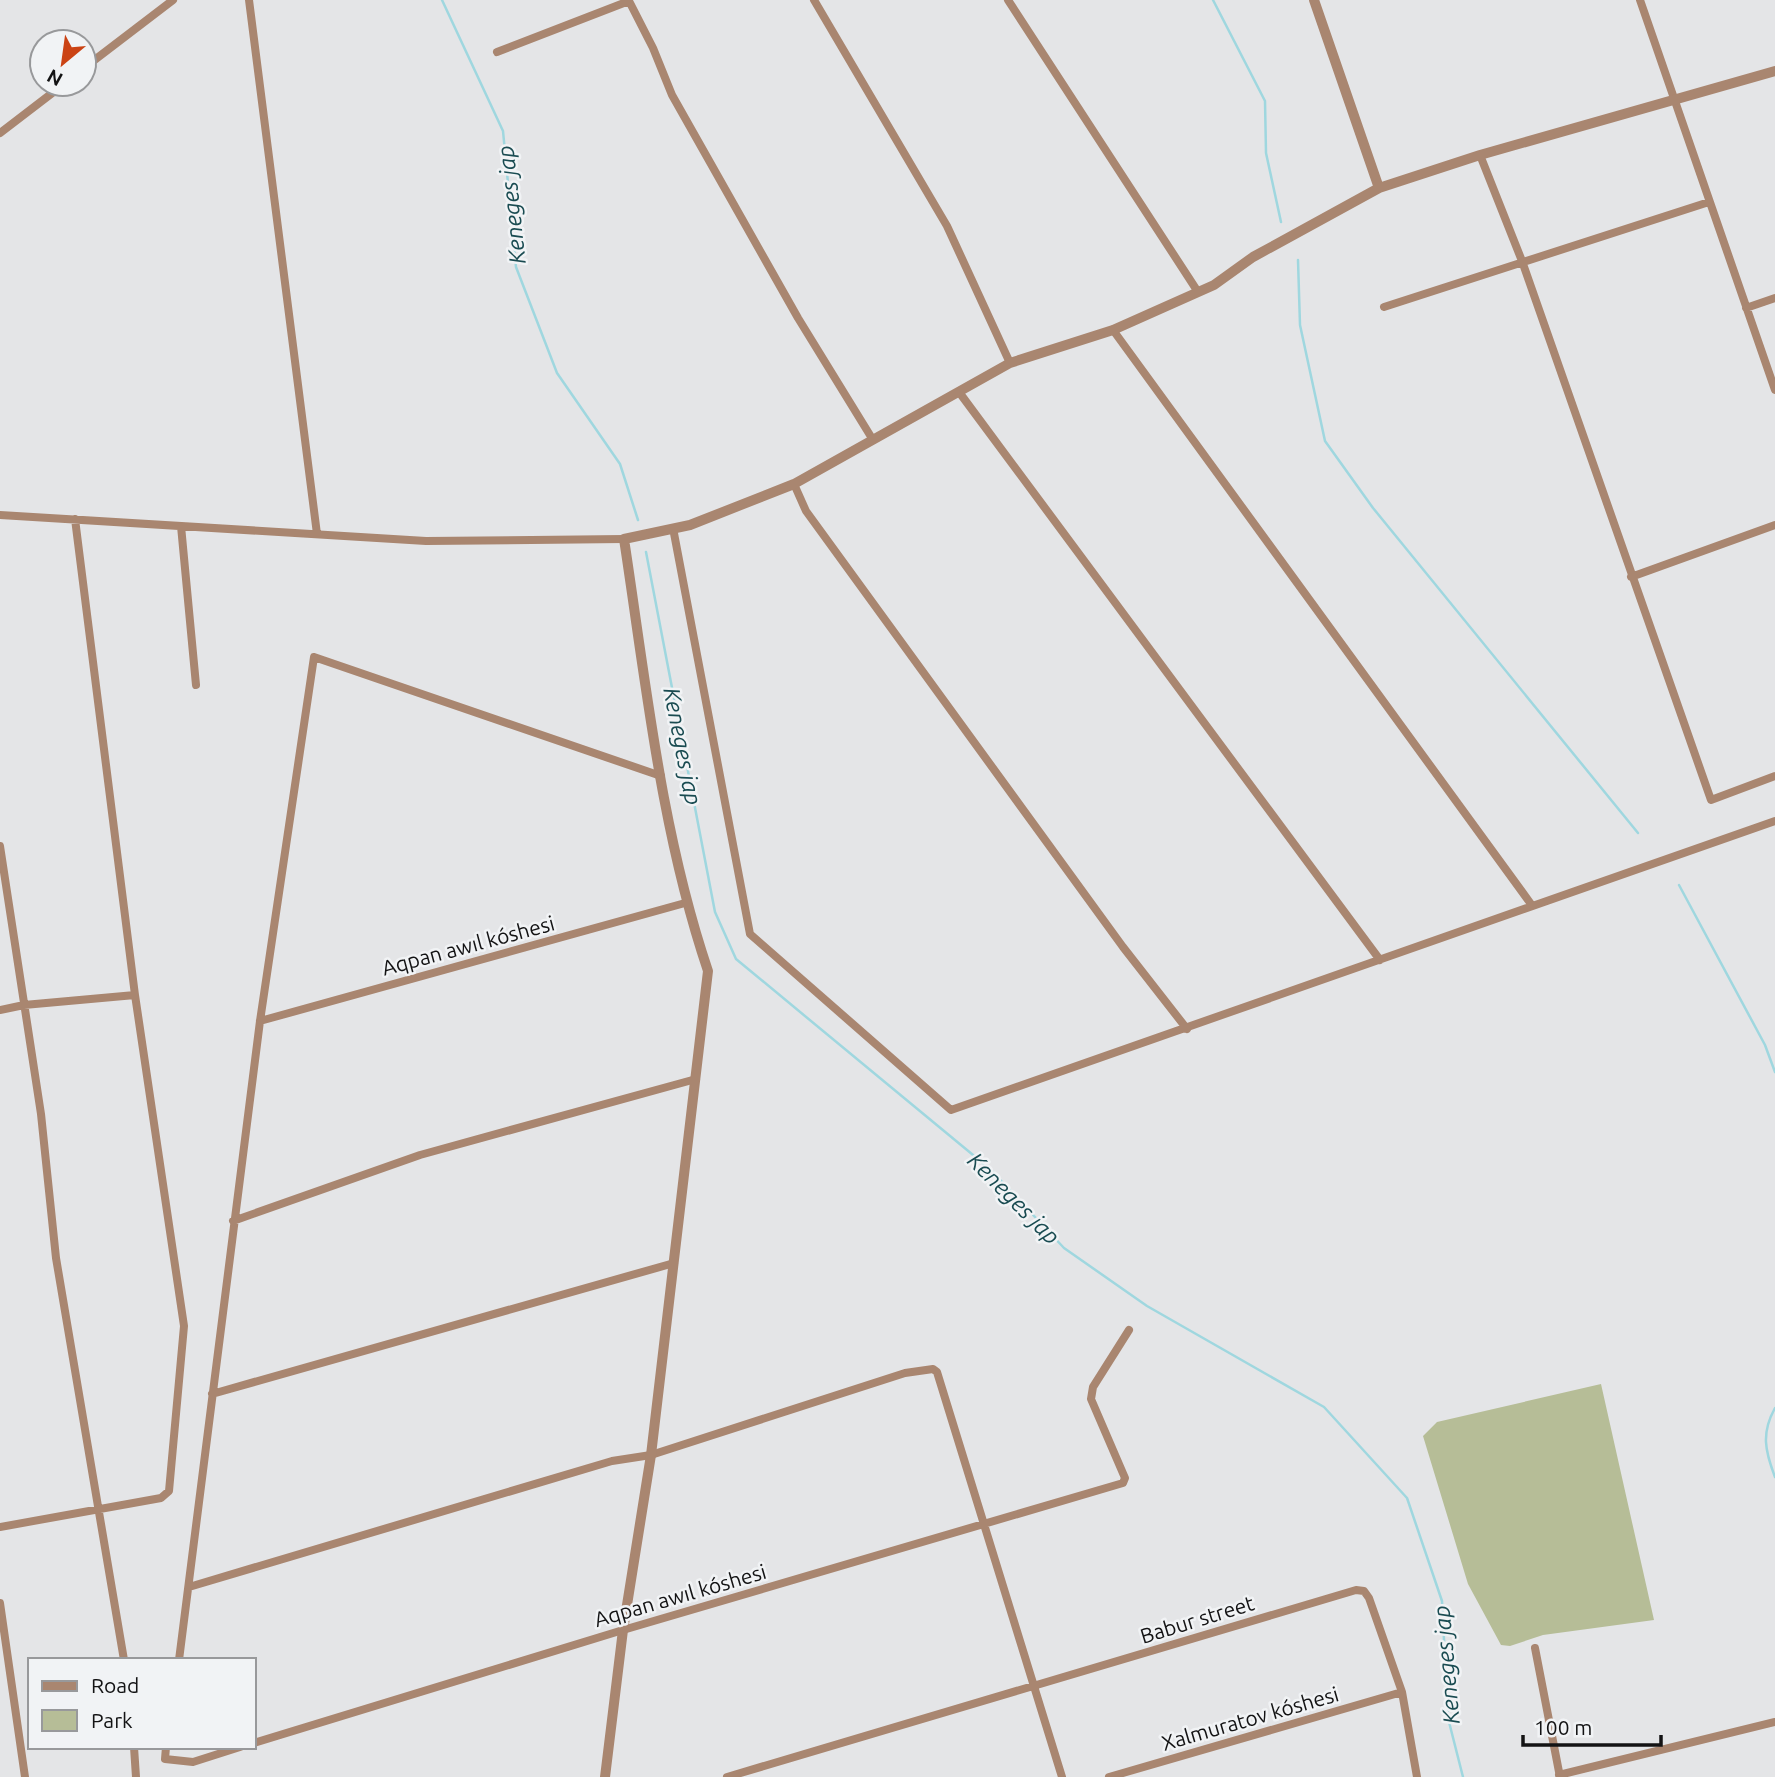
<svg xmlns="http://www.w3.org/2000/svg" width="1775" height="1777" viewBox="0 0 1775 1777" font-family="Ubuntu,sans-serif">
<rect width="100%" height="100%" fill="#e4e5e7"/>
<path fill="#b6bd97" d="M1601,1384L1654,1620L1543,1635L1510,1646L1501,1645L1468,1584L1423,1436L1437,1422Z"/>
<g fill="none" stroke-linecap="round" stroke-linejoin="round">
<path stroke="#9fd7df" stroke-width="2.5" d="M442,0L503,131L516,267L557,373L620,464L638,520
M1213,0L1265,101L1266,153L1281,222
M1298,260L1300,325L1325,441L1373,508L1638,833
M646,552L715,912L736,959L990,1169L1064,1248L1147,1306L1324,1407L1407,1498L1442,1601L1448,1718L1463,1777
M1679,885L1765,1045L1775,1072
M1775,1408C1761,1433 1765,1451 1775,1477"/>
<path stroke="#a98670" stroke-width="8" d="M249,0L317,534
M814,0L947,226L1010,363
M1008,0L1198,292
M1640,0L1775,390
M497,52L629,1L653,48L672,95L798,318L873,440
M84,68L173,0
M0,133L64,84
M1480,155L1522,261L1711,800L1775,776
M1384,307L1709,202
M1746,308L1775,298
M1113,330L1531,904
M959,392L1380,960
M794,484L806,511L1123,947L1187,1029
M0,515L426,541L624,539
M181,526L196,685
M673,528L750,934L951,1110L1775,821
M1631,577L1775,525
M0,846L41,1114L56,1258L124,1660
M0,1010L24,1005L135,995
M260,1021L685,903
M233,1221L420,1155L696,1079
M212,1394L674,1263
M0,1527L161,1498L169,1491L184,1326L135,995L75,519
M189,1587L612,1461L651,1455L905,1373L933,1369L937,1372L1062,1777
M0,1603L25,1777
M1535,1648L1560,1777
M179,1660L260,1021L314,657L661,776
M254,1743L623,1630L1123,1483L1125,1478L1091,1399L1093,1387L1129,1330
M134,1747L136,1777
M166,1747L165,1759L193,1762L240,1747
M1559,1775L1775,1722
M727,1777L1356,1590L1364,1591L1369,1598L1402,1692L1417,1777
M1109,1777L1402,1692"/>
<path stroke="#a98670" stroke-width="10" d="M1314,0L1379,188
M605,1777L623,1630L651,1455L708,971C661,832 646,683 624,539L690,525L794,484L1010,363L1113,330L1214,285L1253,257L1379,188L1480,155L1775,71"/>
</g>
<g text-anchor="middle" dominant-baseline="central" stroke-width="5" stroke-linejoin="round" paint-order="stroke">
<g font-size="21" fill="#131314" stroke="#f1f3f5">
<text transform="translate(468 945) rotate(-15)">Aqpan awıl kóshesi</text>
<text transform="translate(680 1595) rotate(-16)">Aqpan awıl kóshesi</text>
<text transform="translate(1197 1619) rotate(-17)">Babur street</text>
<text transform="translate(1250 1718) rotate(-16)">Xalmuratov kóshesi</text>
</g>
<g font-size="23" font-style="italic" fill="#194b51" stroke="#f1f3f5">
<text transform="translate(511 205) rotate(-96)">Keneges jap</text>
<text transform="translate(683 746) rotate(79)">Keneges jap</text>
<text transform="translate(1014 1198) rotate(45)">Keneges jap</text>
<text transform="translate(1446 1665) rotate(-95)">Keneges jap</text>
</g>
</g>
<rect x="28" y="1658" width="228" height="91" fill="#f1f3f5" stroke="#98999b" stroke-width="2"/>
<rect x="42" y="1681" width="35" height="10" fill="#a98670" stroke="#98999b" stroke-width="2"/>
<text x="91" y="1693" font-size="21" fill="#131314">Road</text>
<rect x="42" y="1710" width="35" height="21" fill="#b6bd97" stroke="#98999b" stroke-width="2"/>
<text x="91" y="1728" font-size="21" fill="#131314">Park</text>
<g transform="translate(63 63) rotate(209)"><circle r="33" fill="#f1f3f5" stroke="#98999b" stroke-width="2"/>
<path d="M0-5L12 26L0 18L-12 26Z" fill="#cb4314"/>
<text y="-10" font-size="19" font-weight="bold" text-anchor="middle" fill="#131314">N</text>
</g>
<path d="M1523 1735v10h138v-10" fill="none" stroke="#131314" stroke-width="3.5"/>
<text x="1534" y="1735" font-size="21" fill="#131314" stroke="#f1f3f5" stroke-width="5" paint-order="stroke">100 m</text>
</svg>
